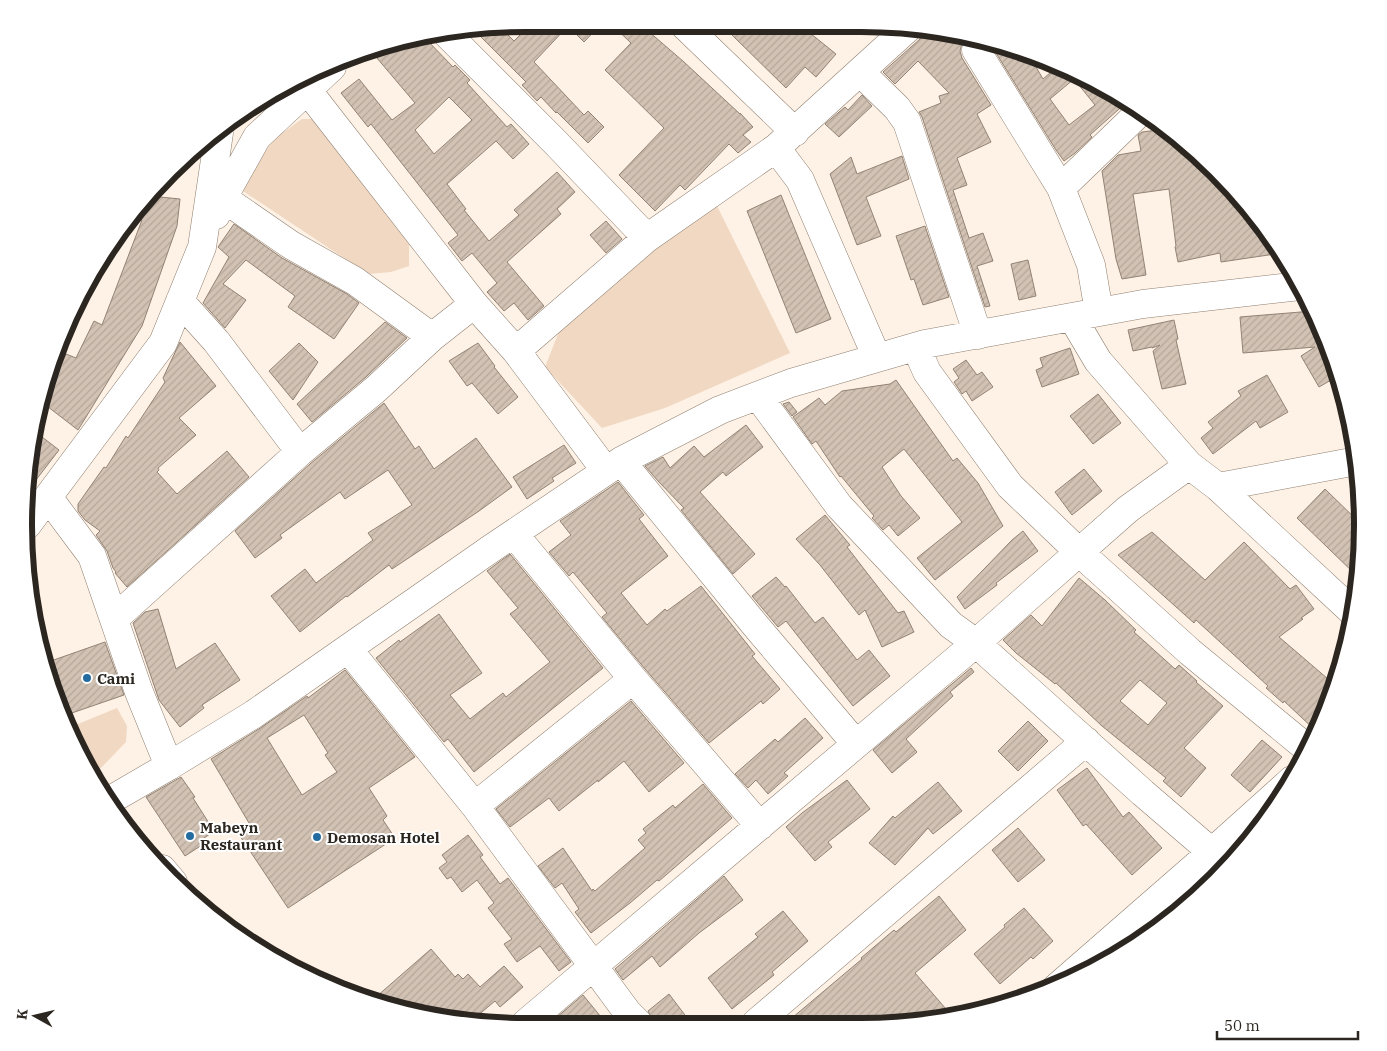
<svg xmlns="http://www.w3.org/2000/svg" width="1387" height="1051" viewBox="0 0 1387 1051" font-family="'IBM Plex Serif',serif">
<defs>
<pattern id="building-hatch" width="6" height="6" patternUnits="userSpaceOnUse" patternTransform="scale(1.25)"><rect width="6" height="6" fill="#d2c2b4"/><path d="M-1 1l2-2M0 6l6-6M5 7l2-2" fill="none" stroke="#b4a79a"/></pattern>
</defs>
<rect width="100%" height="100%" fill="#fef1e5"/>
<path fill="#f0d8c2" d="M302,119H315L409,239V266L391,272L368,274L240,189L274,139Z
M717,206L790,353L665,408L602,428L545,367L560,329L631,267Z
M117,708L127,726L126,742L99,770L93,774L68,722L78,724Z"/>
<path fill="url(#building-hatch)" stroke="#928375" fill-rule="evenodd" d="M531,24H601L584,42L568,26L534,62L584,115L588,111L604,127L588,143L557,112L556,113L541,97L537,101L522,85L526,82L480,36L488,29L500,27L514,41Z
M611,24H640L684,62L740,114V113L753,127L743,135L751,142L738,153L729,144L685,190L680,185L655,211L619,175L664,128L605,70L631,43Z
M742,24H755L765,34L773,24L800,25L836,54L816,77L805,67L786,88L732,35Z
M924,30L968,37L962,43L960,51L962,58L991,105L977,114L991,142L957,158L967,185L953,190L969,238L983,233L993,261L977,266L990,306L985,307L922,117L919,112L941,103L939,96L949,93L918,61L895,84L883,72L920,39Z
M424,37L453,67L455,65L470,80L467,83L507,127L511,124L529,144L513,159L496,141L447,184L466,209L464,210L489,241L519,215L514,210L557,172L575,192L557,209L561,214L507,262L544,306L528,320L514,303L504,311L487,292L497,283L472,253L462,261L448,243L458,235L371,124L368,127L341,93L359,79L392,120L415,103L371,51L395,41ZM449,97L472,120L434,154L415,130Z
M988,40L1029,55L1043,79L1058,66L1083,75L1128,101L1090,135L1092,137L1075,153L1064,161L1056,150ZM1074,79L1095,105L1069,125L1050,99Z
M862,95L872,106L839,137L825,124L845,107L848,110Z
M1166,129L1216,171L1279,247L1282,253L1221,262L1220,253L1178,262L1175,247L1176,246L1169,189L1133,194L1146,275L1122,279L1116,259L1102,171L1118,155L1141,151L1138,135L1142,132Z
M902,156L909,179L866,197L881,236L857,245L830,174L851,157L857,174Z
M781,195L831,319L796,333L747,211Z
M150,196L180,199L177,226L142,326L78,430L43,403L66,354L76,358L94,321L102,325L142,220L132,218Z
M606,221L622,239L606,253L590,235Z
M234,224L282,258L347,294L359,303L334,339L288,307L295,296L246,260L223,284L246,300L225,328L203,303L229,257L218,247Z
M925,226L949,297L923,305L914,279L911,280L896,236Z
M1028,260L1036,296L1019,300L1011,264Z
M1313,311L1324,332L1315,333L1335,367L1338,376L1319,387L1301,356L1315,347L1243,353L1240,317Z
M1174,320L1178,339L1176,340L1186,384L1162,389L1153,351L1160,345L1152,348V347L1133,351L1128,330Z
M385,322L407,338L366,377L312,422L297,404Z
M180,342L216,386L179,418L196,435L158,468L159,470L157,472L177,494L227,451L249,477L127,587L115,573L116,572L113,568L107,551L96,535L100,531L85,520L78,511V504L104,467L106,468L126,436L128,438L165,382L163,378Z
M299,343L318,362L293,400L269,371Z
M478,343L495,366L494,367L518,397L498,414L472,383L467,386L449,361Z
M1070,348L1079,374L1042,387L1036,370L1043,367L1040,358Z
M966,360L977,375L982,372L993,387L972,401L966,391L962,394L954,382L959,378L953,369Z
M1267,375L1288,412L1260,428L1256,421L1213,454L1201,438L1213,428L1208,422L1241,396L1238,391Z
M896,380L953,461L957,458L978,483L1003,526L935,580L917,558L962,522L904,449L882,467L901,496L920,518L898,536L889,525L883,530L872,518L874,516L841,476L840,477L816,441L812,444L793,417L819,398L825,405L842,391L890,384Z
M1098,394L1121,423L1093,444L1070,416Z
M789,402L797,412L792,416L783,404Z
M384,403L415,449L419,446L434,469L476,438L512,487L479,511L392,569L389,565L347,597L346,596L300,632L271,596L305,569L316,583L373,540L368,533L412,505L388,470L345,499L340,492L280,535L282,538L255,558L235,531L310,464Z
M746,425L763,447L726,476L723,472L700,492L755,554L733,574L681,510L684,508L658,481L645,466L663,457L670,468L694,446L704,457Z
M33,430L59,450L29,489L32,445Z
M564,445L576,463L552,478L554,481L527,499L513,477Z
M1084,469L1102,491L1072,515L1055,492Z
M618,482L644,515L639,519L668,556L621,593L647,625L665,609L667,611L701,586L755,654L752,656L780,689L763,704L761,701L709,743L645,669L602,617L607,613L573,572L569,576L549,552L571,535L560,521Z
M1325,489L1363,526L1358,577L1297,518Z
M825,515L850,545L847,547L898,613L904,611L914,632L882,647L865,610L859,615L820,565L796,539Z
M1023,531L1038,551L996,583L997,585L965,609L957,597L1012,540Z
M1152,532L1205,580L1244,542L1290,589L1296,585L1314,609L1301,618L1303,619L1279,637L1335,685L1325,717L1317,732L1284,701L1283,703L1266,688L1268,686L1196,620L1194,623L1118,555Z
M510,554L603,668L474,772L448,739L444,742L376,658L399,640L400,642L439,614L482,673L450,695L470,719L503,693L506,697L550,662L510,614L518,608L487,571Z
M776,577L785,587L786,586L815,623L823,617L857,660L869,650L890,676L853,706L786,621L778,627L752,596Z
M1079,578L1105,600L1136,630L1134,632L1175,669L1179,665L1197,681L1196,682L1223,706L1184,748L1206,768L1181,797L1163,781L1166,778L1102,726L1056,683L1055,684L1016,653L1003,640L1031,615L1042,626ZM1140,680L1167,703L1148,725L1120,701Z
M158,609L176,669L215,643L240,680L202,705L204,708L180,727L159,700L133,623L145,612Z
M105,642L124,695L66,715L48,662Z
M971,668L974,672L950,692L953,696L906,739L917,752L892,773L873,750Z
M345,670L415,757L369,788L387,816L383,820L395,838L288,908L240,836L252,828L211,759L262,727L307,696L308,698ZM304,715L328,753L325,755L337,772L302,795L267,738Z
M631,701L684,763L649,792L624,761L598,782V780L559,811L549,798L510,827L496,809Z
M805,718L823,738L784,773L788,776L768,794L756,780L748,788L735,774L775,739L778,742Z
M1028,721L1048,741L1018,771L998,751Z
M1262,740L1282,757L1250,792L1231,775Z
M1087,768L1123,817L1129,812L1162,848L1132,875L1086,824L1083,826L1057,790Z
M181,777L195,797L193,798L214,831L200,841L202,845L185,856L146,797Z
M847,780L870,809L828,842L832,847L815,861L786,827L802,813Z
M938,782L962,811L933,834L928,828L895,865L869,843L893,816L895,818Z
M703,784L732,818L659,881L657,880L630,903L591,933L575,912L579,909L562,883L555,888L538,866L563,848L592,891L593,889L595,891L645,848L638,840L646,833L643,829L673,805L675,808Z
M1018,828L1045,860L1018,882L992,850Z
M468,835L483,855L480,857L500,884L508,878L571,962L559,971L540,946L517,962L504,944L512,939L488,908L494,903L477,880L462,892L451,877L447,879L439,868L447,862L442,855Z
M724,876L743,900L699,933L660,967L652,956L623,980L615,969Z
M939,896L966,930L915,973L952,1016L927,1023H786L862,959L861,958L894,930L896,932Z
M1024,908L1053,941L1033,959L1031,957L1000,984L974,954L1005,927L1004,925Z
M783,911L808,941L772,972L774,975L732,1009L708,978L758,937L755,934Z
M431,949L455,977L458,974L463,979L468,974L480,987L504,966L523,987L500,1007L495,1001L469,1023H460L383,1005L376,997Z
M669,994L691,1023H655L653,1021L648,1011Z
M583,995L606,1023H550Z"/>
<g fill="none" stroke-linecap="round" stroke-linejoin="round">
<g stroke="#8f8072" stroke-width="29">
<path id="minor" d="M683,24L795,132
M447,34L556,143L647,238
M976,50L1061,188L1091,265L1099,312
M860,72L897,108L907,122L978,335
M308,91L474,304L516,351L606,471
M776,148L800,180L877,358
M1061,188L1142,110
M223,198L291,245L355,281L432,337
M216,215L223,198L257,137L332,67
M180,301L216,341L300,452
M1072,317L1098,361L1189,465L1218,487L1355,614
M916,347L927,372L1010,486L1079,552L1190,652L1308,749
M516,351L647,238L776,148L909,27
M758,396L839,506L951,625L976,643L1143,793L1228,866
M621,461L755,625L856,744
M1218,487L1357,461
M48,497L92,556L139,692L169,766
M27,525L163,343L202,247L219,133
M514,534L633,679L760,826
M114,619L300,452L376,389L432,337L474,304
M348,649L475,806L628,1013L638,1023
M107,802L169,766L254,714L492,548L621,461L720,410L791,383L925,344L1143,304L1300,286
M475,806L633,679
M162,869L173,882
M1056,988L1212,852L1292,780
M526,1023L976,643L1128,509L1189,465
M756,1023L1086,741"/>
</g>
<use href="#minor" stroke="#fff" stroke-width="28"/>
</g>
<g fill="#246b9f" stroke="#fff" stroke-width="2">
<circle cx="87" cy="678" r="5"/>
<circle cx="190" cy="836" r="5"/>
<circle cx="317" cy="837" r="5"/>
</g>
<g text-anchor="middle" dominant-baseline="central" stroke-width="4" stroke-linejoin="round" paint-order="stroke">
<g font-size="15" font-weight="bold" fill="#2c2620" stroke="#fff" text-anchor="start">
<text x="97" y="678">Cami</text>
<text x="200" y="827">Mabeyn<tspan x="200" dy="17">Restaurant</tspan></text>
<text x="327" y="837">Demosan Hotel</text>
</g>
</g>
<path d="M0 0H1387V1051H0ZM525 32H861A493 493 0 0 1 1354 525V525A493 493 0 0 1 861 1018H525A493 493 0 0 1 32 525V525A493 493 0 0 1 525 32Z" fill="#fff" fill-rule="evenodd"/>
<path fill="none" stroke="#2c2620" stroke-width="6" d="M525 32H861A493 493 0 0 1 1354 525V525A493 493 0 0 1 861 1018H525A493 493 0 0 1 32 525V525A493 493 0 0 1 525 32Z"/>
<g transform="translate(35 1016) rotate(278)" stroke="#ffffff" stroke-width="4" paint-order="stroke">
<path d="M0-4L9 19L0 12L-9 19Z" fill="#2c2620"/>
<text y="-8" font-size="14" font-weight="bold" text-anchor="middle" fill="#2c2620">K</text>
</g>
<path d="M1217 1031v8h141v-8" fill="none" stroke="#2c2620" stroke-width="2.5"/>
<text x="1224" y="1031" font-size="15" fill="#2c2620" stroke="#ffffff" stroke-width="4" paint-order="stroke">50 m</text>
</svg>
